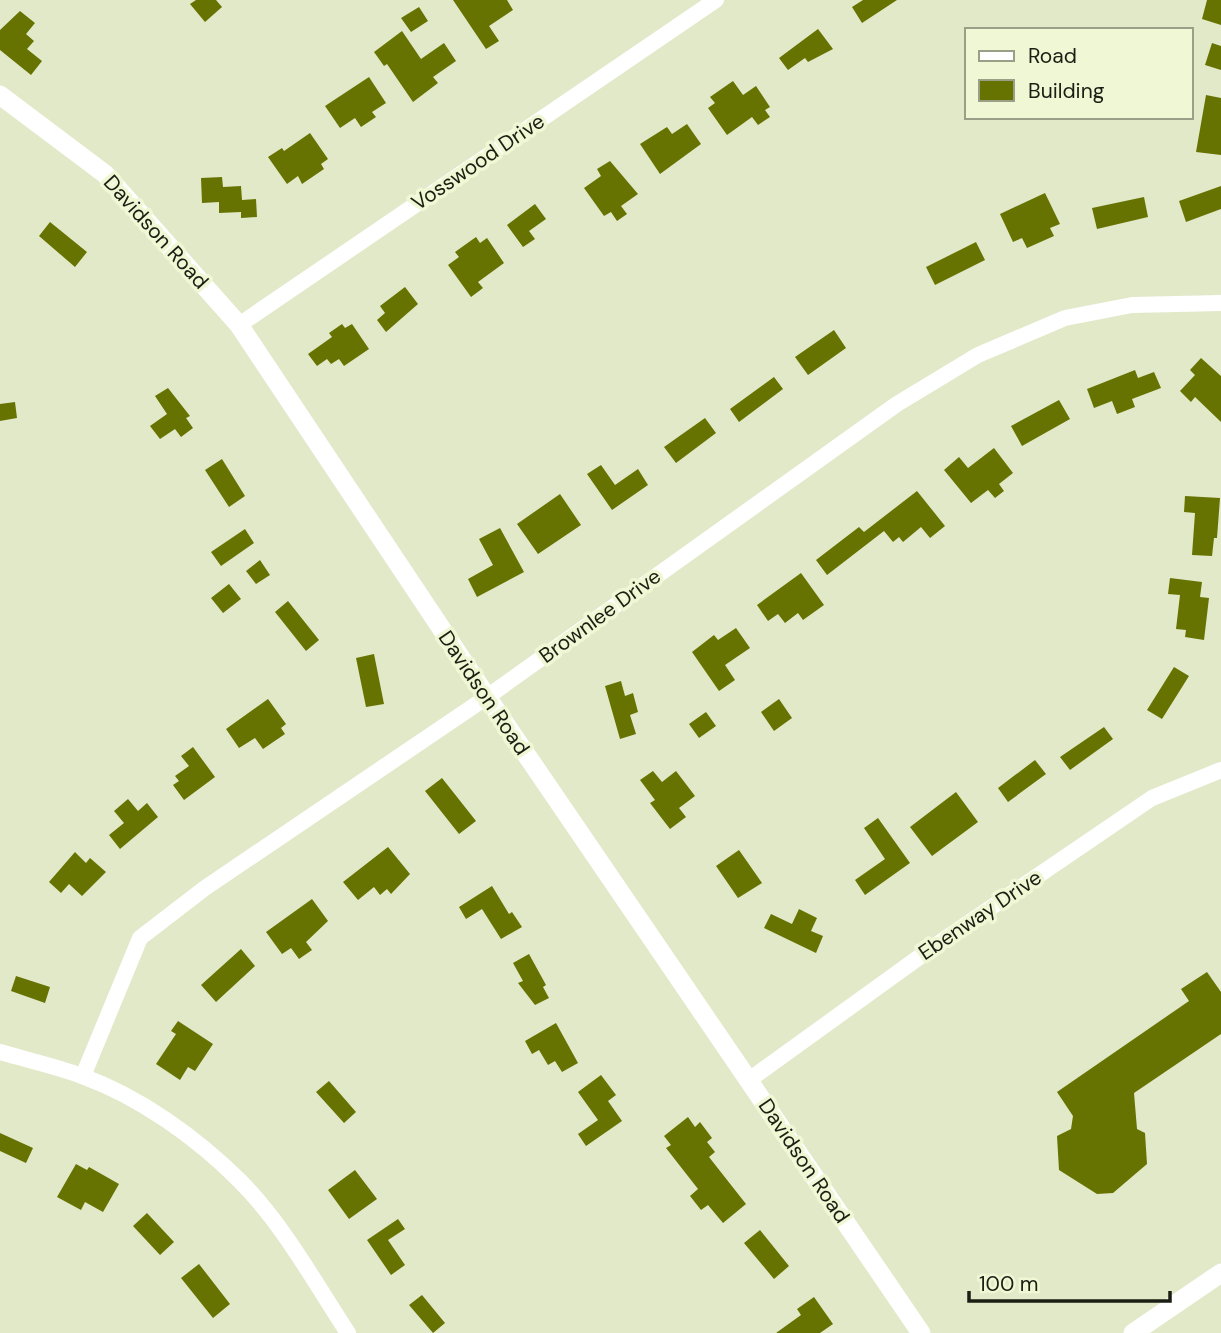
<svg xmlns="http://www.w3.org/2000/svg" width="1221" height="1333" viewBox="0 0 1221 1333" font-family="'DM Sans',sans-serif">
<rect width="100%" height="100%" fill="#e2e9c8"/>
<path fill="#667300" d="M196,0H216L222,7L205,22L190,4Z
M453,0H507L513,10L489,26L499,41L486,49Z
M863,0H897L862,23L852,7Z
M1207,0H1221V25L1202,19Z
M419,7L428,21L411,32L401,18Z
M20,11L35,23L26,34L34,41L27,49L42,61L31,75L0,50V30Z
M818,29L833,49L808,62L805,58L788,70L779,58Z
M402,31L421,59L444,43L456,61L433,77L438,83L413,102L387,64L384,66L374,52Z
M1212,43L1221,46V70L1205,65Z
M369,77L386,103L372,112L376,117L361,127L355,118L340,128L325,106Z
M733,81L743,95L756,86L770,107L765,110L770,117L758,125L752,117L727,135L708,108L715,103L710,97Z
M1206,95L1221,98V155L1196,152Z
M687,124L701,144L660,174L640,144L667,127L672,134Z
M310,133L328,159L321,164L324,169L302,184L298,176L287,184L268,157L282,148L284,151Z
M610,161L638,194L621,206L627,214L617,221L611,212L604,216L584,188L601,176L597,169Z
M222,177L223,187L241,186L242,200L256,199L257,217L241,218V212L219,213V202L202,203L201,178Z
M1221,186V209L1186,222L1179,201Z
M1045,193L1060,224L1050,228L1054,236L1027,248L1022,238L1013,242L1000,214Z
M1144,197L1148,217L1097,229L1092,208Z
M535,204L546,219L529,231L535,239L523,247L507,225Z
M50,222L87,252L75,267L39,236Z
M476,237L480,243L487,238L504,263L478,282L483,288L471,297L448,265L459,257L455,252Z
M976,242L985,260L935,285L926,267Z
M405,287L418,304L386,332L377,320L385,313L380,306Z
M342,324L345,328L352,324L369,349L344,366L339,359L331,364L327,359L317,366L308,354L332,337L329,333Z
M834,330L846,348L808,375L795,357Z
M1201,358L1221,376V422L1195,397L1191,402L1180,391L1195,375L1190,370Z
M1135,370L1138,378L1154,372L1161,388L1132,399L1135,407L1117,414L1112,401L1094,408L1087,389Z
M774,377L783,389L739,422L730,409Z
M168,388L190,416L186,418L193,428L181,437L175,429L160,439L150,426L167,414L155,396Z
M1059,400L1070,419L1022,446L1011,426Z
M15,402L17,418L0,421V404Z
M705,418L716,433L676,463L664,447Z
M994,448L1013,473L999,484L1004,491L995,498L988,490L971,503L944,470L959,457L968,468Z
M222,459L245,496L229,507L205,470Z
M601,465L615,485L638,469L648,485L612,510L587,474Z
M917,491L945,526L930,538L921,527L903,542L899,537L893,542L884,531L827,575L816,560L859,527L864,532Z
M560,494L581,525L538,554L517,524Z
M1185,496L1220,498L1217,538H1214L1212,556L1192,555L1195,513L1184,512Z
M500,528L524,572L477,597L468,579L493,565L479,539Z
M245,529L254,543L221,566L211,552Z
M260,560L270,575L256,584L246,571Z
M801,573L824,605L803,620L798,613L785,623L778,614L768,621L757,605Z
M1170,578L1202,582L1200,597L1209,598L1204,640L1185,637L1186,630L1176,629L1180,595L1168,594Z
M229,584L241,599L223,613L211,598Z
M288,601L319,640L306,651L275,612Z
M736,628L750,648L725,665L735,680L719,691L692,652L714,635L718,640Z
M374,654L384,704L366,707L356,658Z
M1174,667L1189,676L1162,719L1147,710Z
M621,681L625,696L633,693L638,712L630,715L636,734L620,739L605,686Z
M268,699L286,724L281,728L285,734L263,749L255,738L239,748L226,729Z
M779,699L792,718L774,731L761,712Z
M706,712L716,726L699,738L689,724Z
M1104,727L1113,739L1070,770L1060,757Z
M193,747L215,777L184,800L173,785L179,781L175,776L189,766L181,756Z
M1035,760L1046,774L1008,802L998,788Z
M653,771L662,782L676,771L695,796L679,808L686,817L670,829L650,803L655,800L640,780Z
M442,778L476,821L459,834L425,791Z
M956,792L978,822L932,856L910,827Z
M128,799L138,811L147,803L158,817L120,849L109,835L124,823L114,811Z
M878,818L910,863L865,895L855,880L885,859L864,828Z
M388,847L410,874L391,894L387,889L380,895L374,887L358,900L343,882Z
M739,850L762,883L738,898L716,866Z
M75,852L86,863L90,858L106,872L82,896L69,884L61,893L49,882Z
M492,886L509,914L512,912L522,927L501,939L482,909L466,919L459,907Z
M312,899L328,921L306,942L312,950L299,959L291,948L282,954L266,932Z
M799,909L817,918L811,931L823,936L816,953L764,928L771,914L792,924Z
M241,949L255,966L216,1002L201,985Z
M529,954L546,985L543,987L549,998L535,1005L518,983L523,981L513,963Z
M1207,972L1221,992V1034L1134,1093L1137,1129L1145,1133L1147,1164L1113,1193L1097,1194L1059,1170L1057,1136L1071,1129L1073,1116L1057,1092L1189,1001L1181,989Z
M16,976L50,987L45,1003L11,991Z
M178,1021L213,1044L195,1071L188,1067L180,1080L156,1064L176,1034L171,1031Z
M556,1023L578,1063L562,1072L555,1061L548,1065L539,1050L532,1054L525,1041Z
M601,1075L616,1095L608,1101L622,1121L586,1146L578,1134L598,1120L578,1092Z
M329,1081L356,1112L344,1123L316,1092Z
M688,1117L695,1127L700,1122L712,1138L707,1142L715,1152L709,1157L746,1204L723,1223L708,1205L701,1210L690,1196L698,1189L666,1148L671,1145L664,1136Z
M0,1133L33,1148L26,1163L0,1151Z
M76,1164L87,1170L89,1167L119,1184L103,1212L85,1202L81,1210L57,1197Z
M355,1170L377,1199L349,1219L328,1190Z
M147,1213L174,1242L160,1255L133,1226Z
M398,1219L405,1229L388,1240L405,1265L391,1275L367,1240Z
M760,1230L789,1266L774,1279L744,1243Z
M199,1264L230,1304L213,1318L181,1278Z
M422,1295L445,1323L433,1333L409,1305Z
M814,1297L833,1324L820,1333H776L801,1315L797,1309Z"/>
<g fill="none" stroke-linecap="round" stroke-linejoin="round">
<path stroke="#fff" stroke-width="16" d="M239,325L716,0
M0,1052C27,1060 55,1066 82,1076C140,1097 197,1138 240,1181C283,1224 315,1283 348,1333
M83,1076L140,938L205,888L487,697L897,404L978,355L1065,318L1132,305L1221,303
M749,1080L936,945L1152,798L1221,770"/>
<path stroke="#fff" stroke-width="19" d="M0,95L105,174L239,325L487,697L921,1333
M1133,1333L1221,1273"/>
</g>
<g text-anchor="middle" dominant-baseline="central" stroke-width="7" stroke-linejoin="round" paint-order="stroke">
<g font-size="21" fill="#1b1e12" stroke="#eff7d5">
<text transform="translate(478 162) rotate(-34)">Vosswood Drive</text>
<text transform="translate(156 232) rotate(48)">Davidson Road</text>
<text transform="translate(600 616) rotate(-36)">Brownlee Drive</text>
<text transform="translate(484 693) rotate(56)">Davidson Road</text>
<text transform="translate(980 915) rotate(-34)">Ebenway Drive</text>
<text transform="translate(804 1161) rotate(56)">Davidson Road</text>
</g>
</g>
<rect x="965" y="28" width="228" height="91" fill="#eff7d5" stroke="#9aa087" stroke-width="2"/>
<rect x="979" y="51" width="35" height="10" fill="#ffffff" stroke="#9aa087" stroke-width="2"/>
<text x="1028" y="63" font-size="21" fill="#1b1e12">Road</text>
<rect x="979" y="80" width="35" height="21" fill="#667300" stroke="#9aa087" stroke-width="2"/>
<text x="1028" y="98" font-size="21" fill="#1b1e12">Building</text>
<path d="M969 1291v10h201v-10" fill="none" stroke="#1b1e12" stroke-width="3.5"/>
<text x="979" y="1291" font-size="21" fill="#1b1e12" stroke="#eff7d5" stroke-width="5" paint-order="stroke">100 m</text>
</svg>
